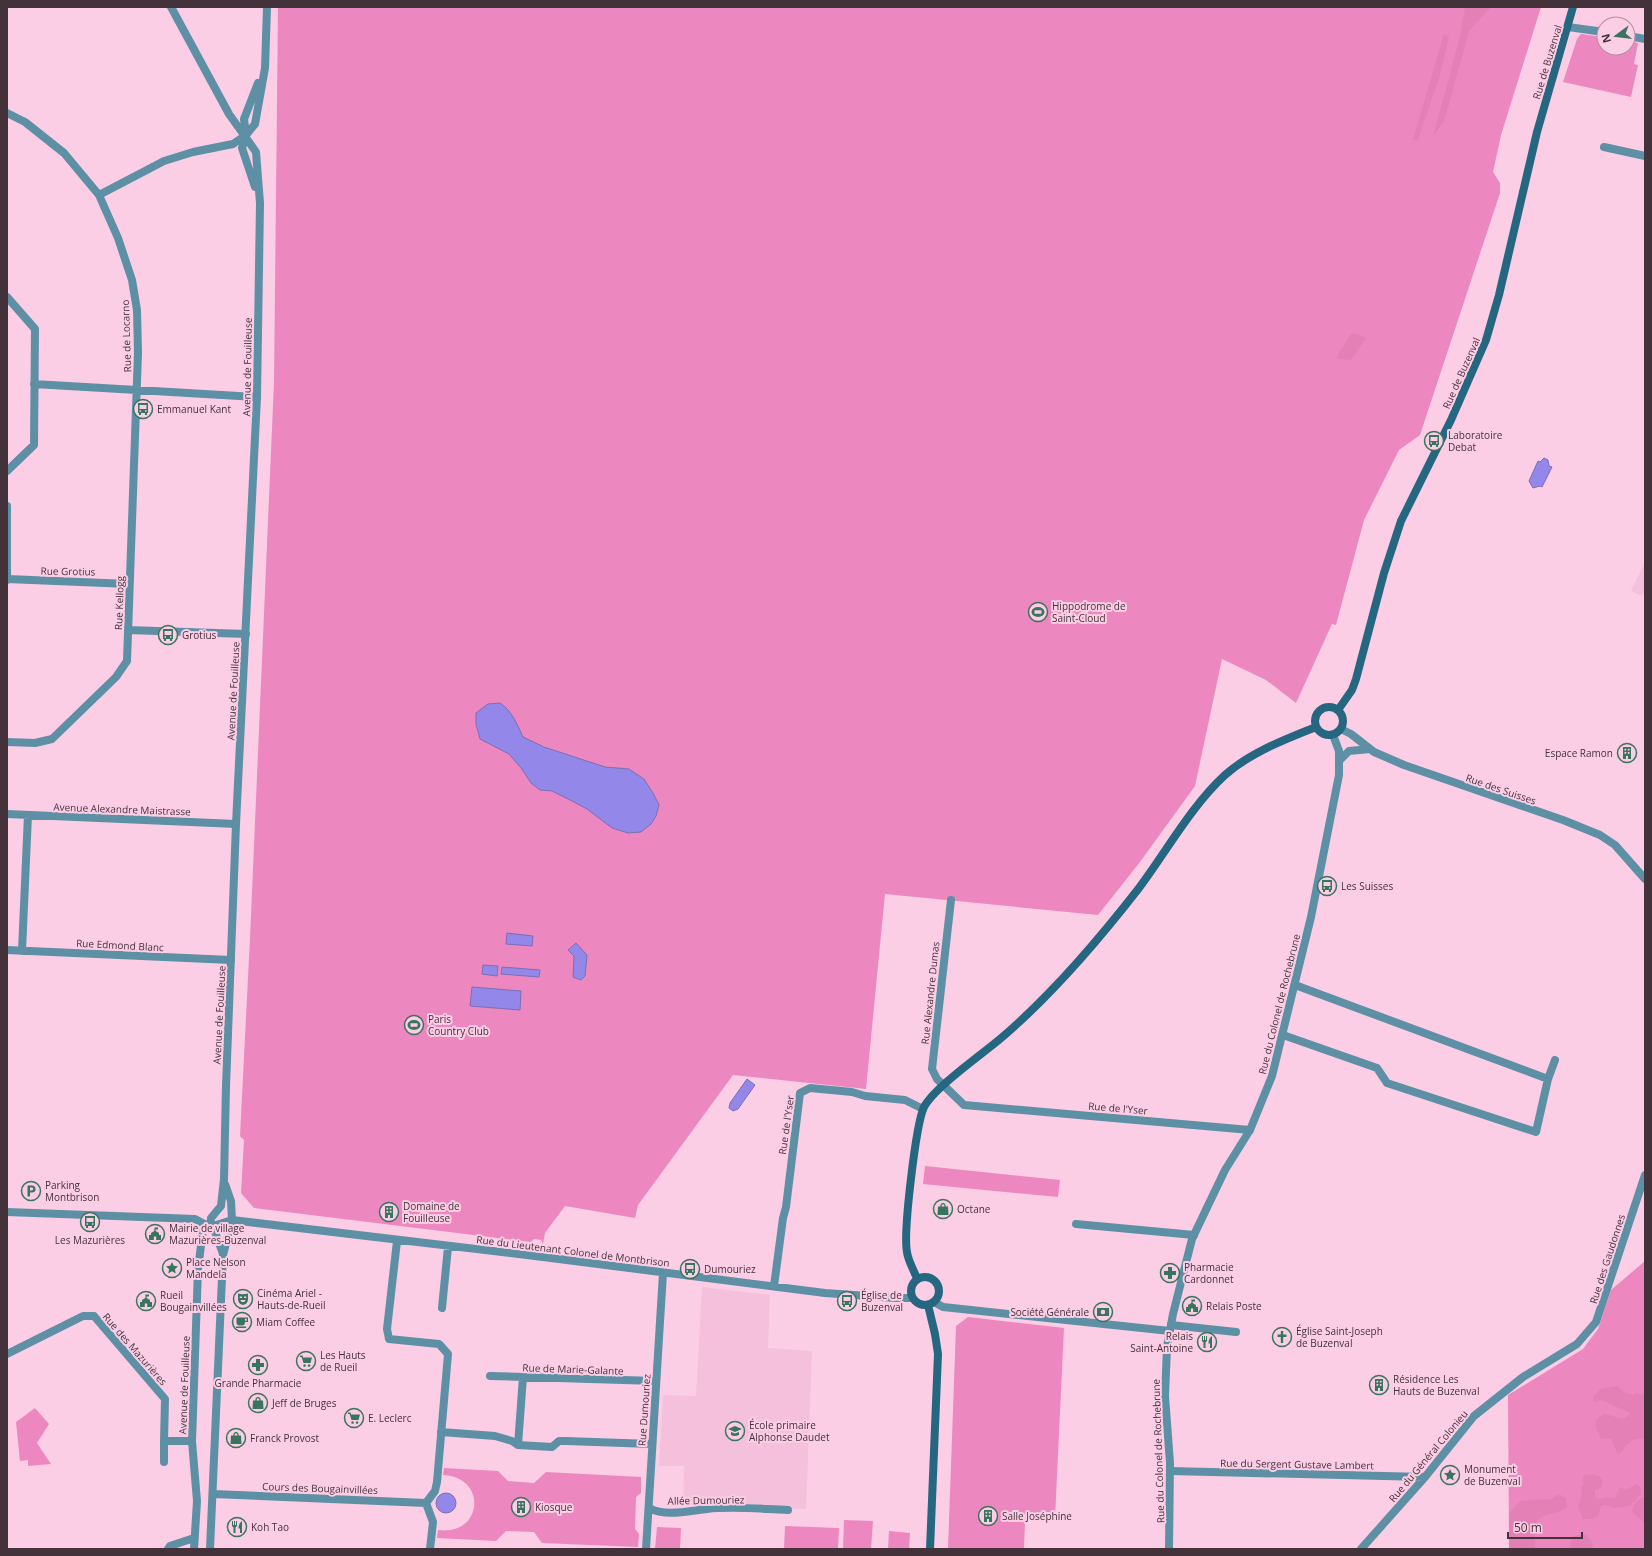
<svg xmlns="http://www.w3.org/2000/svg" width="1652" height="1556" viewBox="0 0 1652 1556" font-family="'Open Sans',sans-serif">
<rect width="100%" height="100%" fill="#fccee5"/>
<path fill="#f5c0db" d="M1645,562V591L1642,596L1631,591Z
M702,1287L770,1295L768,1348L812,1351L806,1509L683,1505L684,1466H659L663,1395L696,1396Z"/>
<path fill="#ec88bf" d="M278,7H1541L1501,135L1493,172L1500,183V193L1420,435L1399,450L1364,520L1336,625L1332,624L1296,703L1266,680L1222,659L1195,786L1140,862L1098,915L885,894L866,1089L733,1075L638,1205L635,1218L565,1206L545,1233L543,1244L541,1240L534,1239L531,1242L254,1208L241,1193L244,1140L240,1136L250,938L274,382Z
M1581,34L1604,37V48H1628V41L1638,43L1634,64L1638,65L1631,97L1563,82L1577,39Z
M925,1166L1060,1180L1058,1197L923,1184Z
M1645,1261V1549H1509L1508,1395L1583,1349L1598,1329L1611,1290Z
M968,1317L1064,1328L1055,1518L1029,1517L1025,1522L1024,1549H948L956,1326Z
M35,1408L49,1424L37,1443L51,1464L28,1466V1460L20,1461L16,1422Z
M444,1468L498,1471L508,1481L534,1483L546,1472L641,1477V1493L636,1497L635,1529L639,1534L638,1547L542,1543L534,1532L506,1531L496,1541L437,1538L438,1530C483,1536 488,1477 443,1475Z
M844,1520L873,1521L871,1549H843Z
M785,1526L839,1528L838,1549H784Z
M657,1527L681,1528L680,1549H655Z
M889,1531L910,1533L909,1549H888Z"/>
<path fill="#e580b7" d="M1465,7H1491L1469,31L1445,119L1433,137L1460,36Z
M1444,34L1449,37L1439,78L1418,140L1416,141L1413,139Z
M1354,333L1366,338L1365,340L1351,360L1337,359L1336,358L1350,335Z
M1617,1386L1624,1392L1633,1395L1636,1393L1645,1395V1439C1631,1436 1626,1447 1618,1455L1611,1439H1601L1595,1425L1597,1419L1604,1414C1612,1415 1618,1419 1626,1418L1630,1413L1601,1400L1593,1402V1396L1601,1389Z
M1592,1474L1599,1476L1603,1481L1601,1488L1595,1490V1496L1598,1499L1608,1497L1616,1499L1615,1498L1620,1487L1626,1490L1636,1484L1641,1488V1494L1630,1506L1613,1508L1607,1505H1603L1601,1507L1598,1516L1592,1519H1583L1578,1507L1582,1495L1581,1487L1583,1486V1475Z
M1559,1494L1566,1498L1567,1507C1559,1516 1542,1511 1535,1524C1532,1532 1537,1542 1534,1549H1509V1513L1520,1501L1551,1499Z
M1645,1497V1523L1632,1512C1633,1503 1637,1499 1645,1497Z
M1578,1535H1586L1592,1541L1593,1549H1570L1572,1537Z"/>
<path fill="#9388e9" stroke="#7b6eb5" d="M1544,458L1548,460L1549,466L1552,467L1542,487L1540,486L1533,488L1529,481L1538,461L1540,462Z
M500,703C512,711 517,724 523,737L544,747L605,767L629,769L644,779L653,793L659,805L656,816L651,824L641,832L628,833L612,828L587,809L574,802L552,791L540,790L531,783L521,768L509,754L480,739L476,724V713L488,704Z
M507,933L533,936L532,946L506,944Z
M576,943L587,955L585,976L581,980L573,977L574,956L568,950Z
M483,965L498,966L497,976L482,974Z
M502,967L540,970L539,977L501,974Z
M472,987L521,991L520,1010L470,1006Z
M747,1079L755,1085L738,1109L733,1111L729,1108L730,1103Z
M436 1503a10 10 0 1 1 20 0a10 10 0 1 1-20 0Z"/>
<g fill="none" stroke-linecap="round" stroke-linejoin="round">
<path stroke="#5d8fa5" stroke-width="8" d="M1568,27L1604,32
M1628,36L1645,39
M7,113L25,122L64,153L99,195L118,238L132,280L137,310L138,353L127,661L116,677L52,739L35,743L7,742
M1604,147L1645,156
M99,195L164,161L193,152L233,144L246,135
M7,297L35,329L34,445L7,471
M34,384L257,397
M7,506V580
M7,579L129,584
M128,630L246,634
M1341,729L1351,734L1374,752L1404,765L1563,820L1600,835L1615,845L1645,879
M1340,760L1349,751L1370,749
M7,814L236,824
M951,900L932,1069L937,1079L964,1105L1250,1130
M7,950L231,960
M22,951L28,815
M1283,1035L1377,1068L1387,1083L1536,1132L1548,1079L1295,985
M1548,1079L1555,1060
M1076,1224L1194,1235
M397,1241L387,1329L389,1339L439,1344L448,1354L437,1482L435,1491L426,1503
M774,1286L783,1218L786,1207L800,1093L810,1088L852,1092L865,1096L905,1100L923,1109
M442,1308L448,1247
M1171,1325L1236,1332
M7,1354L83,1316H94L165,1399L164,1441H192
M490,1376L656,1381
M441,1432L495,1436L512,1441L518,1445L552,1447L559,1441H566L652,1444
M518,1445L523,1377
M164,1462V1441
M1170,1471L1425,1477
M213,1494L426,1503
M426,1503L433,1522L430,1549
M649,1508C666,1517 688,1511 707,1509C733,1506 761,1509 788,1510
M168,1549L170,1546L194,1538
M194,1549L197,1501L192,1441L198,1269L203,1230L210,1227L215,1232L223,1254
M210,1549L223,1255L232,1220L535,1256L825,1293L896,1298H912
M646,1549L663,1273
M1361,1549L1425,1477L1474,1416L1523,1377L1577,1344L1596,1322L1645,1175"/>
<path stroke="#5d8fa5" stroke-width="8" d="M171,7L229,114L256,152L260,203L257,397L236,824L226,1086L224,1179L221,1206L211,1218L210,1227
M246,135L244,119L258,83
M255,187L242,148L246,135L255,124L265,68L267,7
M225,1184L231,1201L232,1220
M7,1212L195,1219L210,1227
M210,1227L232,1220
M934,1302L943,1307L1170,1331
M1169,1549L1170,1463L1165,1396L1167,1347L1173,1314L1192,1239L1225,1170L1250,1130L1272,1076L1311,917L1339,775V751L1333,735"/>
<path stroke="#256780" stroke-width="8" d="M1315 721a14 14 0 1 1 28 0a14 14 0 1 1-28 0Z
M1338,710L1352,690L1356,679L1384,573L1401,521L1451,420L1486,340L1499,295L1537,132L1573,7
M911 1291a14 14 0 1 1 28 0a14 14 0 1 1-28 0Z
M917,1279C914,1270 908,1261 907,1252C903,1232 916,1124 924,1107C935,1087 981,1055 1000,1039C1052,995 1097,942 1139,888C1166,852 1192,805 1225,775C1251,752 1284,740 1316,727
M928,1305L935,1334L938,1354L930,1549"/>
</g>
<defs>
<g id="bus-ring" transform="scale(1)"><circle r="9.5" fill="#fccee5" stroke="#39745e" stroke-width="1.5"/><path d="M-5-6H5V4H4V6H2V4H-2V6H-4V4H-5ZM-3.5-4V0h7V-4ZM-3.5 1.2v1.5H-2V1.2ZM2 1.2v1.5H3.5V1.2Z" fill="#39745e"/></g>
<g id="stadium-ring" transform="scale(1)"><circle r="9.5" fill="#fccee5" stroke="#39745e" stroke-width="1.5"/><path d="M0-5a6.5 5 0 1 0 0 10a6.5 5 0 1 0 0-10ZM-3.5-1.8h7v3.6h-7Z" fill="#39745e"/></g>
<g id="building-ring" transform="scale(1)"><circle r="9.5" fill="#fccee5" stroke="#39745e" stroke-width="1.5"/><path d="M-4-6H4V6H1V3H-1V6H-4ZM-2.5-4.3h1.7v1.8h-1.7ZM.8-4.3h1.7v1.8H.8ZM-2.5-1h1.7V.8h-1.7ZM.8-1h1.7V.8H.8Z" fill="#39745e"/></g>
<g id="parking-ring" transform="scale(1)"><circle r="9.5" fill="#fccee5" stroke="#39745e" stroke-width="1.5"/><path d="M-3.5-5.5H1a3.5 3.5 0 0 1 0 7H-1V5.5H-3.5ZM-1-3.4V-.6H.8a1.4 1.4 0 0 0 0-2.8Z" fill="#39745e"/></g>
<g id="shop-ring" transform="scale(1)"><circle r="9.5" fill="#fccee5" stroke="#39745e" stroke-width="1.5"/><path d="M-5-2.5h2.3a2.7 3.5 0 0 1 5.4 0H5L5.5 6h-11ZM-1.5-2.5h3a1.5 2.3 0 0 0-3 0Z" fill="#39745e"/></g>
<g id="civic-ring" transform="scale(1)"><circle r="9.5" fill="#fccee5" stroke="#39745e" stroke-width="1.5"/><path d="M-.6-6.5H3V-4.5H.6V-3L4-1V1h2V6H-6V1h2V-1L-.6-3ZM-1.2 2.5V6h2.4V2.5Z" fill="#39745e"/></g>
<g id="sight-ring" transform="scale(1)"><circle r="9.5" fill="#fccee5" stroke="#39745e" stroke-width="1.5"/><path d="M0-6L1.8-2.2L6-1.7L2.9 1.2L3.7 5.4L0 3.3L-3.7 5.4L-2.9 1.2L-6-1.7L-1.8-2.2Z" fill="#39745e"/></g>
<g id="pharmacy-ring" transform="scale(1)"><circle r="9.5" fill="#fccee5" stroke="#39745e" stroke-width="1.5"/><path d="M-2-6h4v4h4v4h-4v4h-4v-4h-4v-4h4Z" fill="#39745e"/></g>
<g id="theatre-ring" transform="scale(1)"><circle r="9.5" fill="#fccee5" stroke="#39745e" stroke-width="1.5"/><path d="M-5-5.5Q0-4 5-5.5V0Q5 5 0 6Q-5 5-5 0ZM-3.3-2.5H-1v1.5H-3.3ZM1-2.5H3.3v1.5H1ZM-2.8 1Q0 5.5 2.8 1Z" fill="#39745e"/></g>
<g id="bank-ring" transform="scale(1)"><circle r="9.5" fill="#fccee5" stroke="#39745e" stroke-width="1.5"/><path d="M-6-4H6V4H-6ZM0-2.3a2.3 2.3 0 1 0 0 4.6a2.3 2.3 0 1 0 0-4.6Z" fill="#39745e"/></g>
<g id="cafe-ring" transform="scale(1)"><circle r="9.5" fill="#fccee5" stroke="#39745e" stroke-width="1.5"/><path d="M-5.5-4.5H6V0H3Q3 3.5 0 3.5H-2.5Q-5.5 3.5-5.5 0ZM3-3.2v2h1.7v-2ZM-6 4.5H4V6H-6Z" fill="#39745e"/></g>
<g id="church-ring" transform="scale(1)"><circle r="9.5" fill="#fccee5" stroke="#39745e" stroke-width="1.5"/><path d="M-1.2-6h2.4v3.5h3.3v2.4h-3.3V6h-2.4V-.1h-3.3v-2.4h3.3Z" fill="#39745e"/></g>
<g id="restaurant-ring" transform="scale(1)"><circle r="9.5" fill="#fccee5" stroke="#39745e" stroke-width="1.5"/><path d="M-5-6h1v4h1v-4h1v4h1v-4h1v5L-1.5 .5V6h-2V.5L-5-1ZM5-6V6H3V1.5H1.5Q1.5-4 5-6Z" fill="#39745e"/></g>
<g id="supermarket-ring" transform="scale(1)"><circle r="9.5" fill="#fccee5" stroke="#39745e" stroke-width="1.5"/><path d="M-6-5.5h2.5l.6 2H6L4.5 2H-2.5L-4.4-4H-6ZM-1.5 3.2a1.3 1.3 0 1 0 .1 0ZM3 3.2a1.3 1.3 0 1 0 .1 0Z" fill="#39745e"/></g>
<g id="school-ring" transform="scale(1)"><circle r="9.5" fill="#fccee5" stroke="#39745e" stroke-width="1.5"/><path d="M0-5L7-2L0 1L-7-2ZM-4 1L0 2.5L4 1V4Q0 6-4 4Z" fill="#39745e"/></g>
</defs>
<g fill-rule="evenodd">
<use href="#bus-ring" x="143" y="409"/>
<use href="#bus-ring" x="1434" y="441"/>
<use href="#stadium-ring" x="1038" y="612"/>
<use href="#bus-ring" x="168" y="635"/>
<use href="#building-ring" x="1627" y="753"/>
<use href="#bus-ring" x="1327" y="886"/>
<use href="#stadium-ring" x="414" y="1025"/>
<use href="#parking-ring" x="31" y="1191"/>
<use href="#shop-ring" x="943" y="1209"/>
<use href="#building-ring" x="389" y="1212"/>
<use href="#bus-ring" x="90" y="1222"/>
<use href="#civic-ring" x="155" y="1234"/>
<use href="#sight-ring" x="172" y="1268"/>
<use href="#bus-ring" x="690" y="1269"/>
<use href="#pharmacy-ring" x="1170" y="1273"/>
<use href="#theatre-ring" x="243" y="1299"/>
<use href="#civic-ring" x="146" y="1301"/>
<use href="#bus-ring" x="847" y="1301"/>
<use href="#civic-ring" x="1192" y="1306"/>
<use href="#bank-ring" x="1103" y="1312"/>
<use href="#cafe-ring" x="242" y="1322"/>
<use href="#church-ring" x="1282" y="1337"/>
<use href="#restaurant-ring" x="1207" y="1342"/>
<use href="#supermarket-ring" x="306" y="1361"/>
<use href="#pharmacy-ring" x="258" y="1365"/>
<use href="#building-ring" x="1379" y="1385"/>
<use href="#shop-ring" x="258" y="1403"/>
<use href="#supermarket-ring" x="354" y="1418"/>
<use href="#school-ring" x="735" y="1431"/>
<use href="#shop-ring" x="236" y="1438"/>
<use href="#sight-ring" x="1450" y="1475"/>
<use href="#building-ring" x="521" y="1507"/>
<use href="#building-ring" x="988" y="1516"/>
<use href="#restaurant-ring" x="237" y="1527"/>
</g>
<g text-anchor="middle" dominant-baseline="central" stroke-width="4" stroke-linejoin="round" paint-order="stroke">
<g font-size="10" fill="#44323b" stroke="#fccee5">
<text transform="translate(1547 62) rotate(-73)">Rue de Buzenval</text>
<text transform="translate(126 336) rotate(-92)">Rue de Locarno</text>
<text transform="translate(247 367) rotate(-89)">Avenue de Fouilleuse</text>
<text transform="translate(1461 373) rotate(-66)">Rue de Buzenval</text>
<text transform="translate(68 571) rotate(1)">Rue Grotius</text>
<text transform="translate(119 603) rotate(-88)">Rue Kellogg</text>
<text transform="translate(233 691) rotate(-87)">Avenue de Fouilleuse</text>
<text transform="translate(1501 789) rotate(19)">Rue des Suisses</text>
<text transform="translate(122 809) rotate(2)">Avenue Alexandre Maistrasse</text>
<text transform="translate(120 945) rotate(3)">Rue Edmond Blanc</text>
<text transform="translate(930 993) rotate(-84)">Rue Alexandre Dumas</text>
<text transform="translate(1279 1004) rotate(-76)">Rue du Colonel de Rochebrune</text>
<text transform="translate(219 1015) rotate(-87)">Avenue de Fouilleuse</text>
<text transform="translate(1118 1108) rotate(5)">Rue de l'Yser</text>
<text transform="translate(786 1125) rotate(-82)">Rue de l'Yser</text>
<text transform="translate(573 1251) rotate(7)">Rue du Lieutenant Colonel de Montbrison</text>
<text transform="translate(1607 1259) rotate(-72)">Rue des Gaudonnes</text>
<text transform="translate(135 1349) rotate(49)">Rue des Mazurières</text>
<text transform="translate(573 1369) rotate(2)">Rue de Marie-Galante</text>
<text transform="translate(184 1385) rotate(-88)">Avenue de Fouilleuse</text>
<text transform="translate(644 1410) rotate(-86)">Rue Dumouriez</text>
<text transform="translate(1158 1451) rotate(-92)">Rue du Colonel de Rochebrune</text>
<text transform="translate(1428 1456) rotate(-50)">Rue du Général Colonieu</text>
<text transform="translate(1297 1464) rotate(1)">Rue du Sergent Gustave Lambert</text>
<text transform="translate(320 1488) rotate(2)">Cours des Bougainvillées</text>
<text transform="translate(706 1500) rotate(-1)">Allée Dumouriez</text>
</g>
<g font-size="10" fill="#44323b" stroke="#fccee5" text-anchor="start">
<text x="157" y="409">Emmanuel Kant</text>
<text x="1448" y="435">Laboratoire<tspan x="1448" dy="12">Debat</tspan></text>
<text x="1052" y="606">Hippodrome de<tspan x="1052" dy="12">Saint-Cloud</tspan></text>
<text x="182" y="635">Grotius</text>
<text x="1613" y="753" text-anchor="end">Espace Ramon</text>
<text x="1341" y="886">Les Suisses</text>
<text x="428" y="1019">Paris<tspan x="428" dy="12">Country Club</tspan></text>
<text x="45" y="1185">Parking<tspan x="45" dy="12">Montbrison</tspan></text>
<text x="403" y="1206">Domaine de<tspan x="403" dy="12">Fouilleuse</tspan></text>
<text x="957" y="1209">Octane</text>
<text x="169" y="1228">Mairie de village<tspan x="169" dy="12">Mazurières-Buzenval</tspan></text>
<text x="90" y="1240" text-anchor="middle">Les Mazurières</text>
<text x="186" y="1262">Place Nelson<tspan x="186" dy="12">Mandela</tspan></text>
<text x="1184" y="1267">Pharmacie<tspan x="1184" dy="12">Cardonnet</tspan></text>
<text x="704" y="1269">Dumouriez</text>
<text x="257" y="1293">Cinéma Ariel -<tspan x="257" dy="12">Hauts-de-Rueil</tspan></text>
<text x="160" y="1295">Rueil<tspan x="160" dy="12">Bougainvillées</tspan></text>
<text x="861" y="1295">Église de<tspan x="861" dy="12">Buzenval</tspan></text>
<text x="1206" y="1306">Relais Poste</text>
<text x="1089" y="1312" text-anchor="end">Société Générale</text>
<text x="256" y="1322">Miam Coffee</text>
<text x="1296" y="1331">Église Saint-Joseph<tspan x="1296" dy="12">de Buzenval</tspan></text>
<text x="1193" y="1336" text-anchor="end">Relais<tspan x="1193" dy="12">Saint-Antoine</tspan></text>
<text x="320" y="1355">Les Hauts<tspan x="320" dy="12">de Rueil</tspan></text>
<text x="1393" y="1379">Résidence Les<tspan x="1393" dy="12">Hauts de Buzenval</tspan></text>
<text x="258" y="1383" text-anchor="middle">Grande Pharmacie</text>
<text x="272" y="1403">Jeff de Bruges</text>
<text x="368" y="1418">E. Leclerc</text>
<text x="749" y="1425">École primaire<tspan x="749" dy="12">Alphonse Daudet</tspan></text>
<text x="250" y="1438">Franck Provost</text>
<text x="1464" y="1469">Monument<tspan x="1464" dy="12">de Buzenval</tspan></text>
<text x="535" y="1507">Kiosque</text>
<text x="1002" y="1516">Salle Joséphine</text>
<text x="251" y="1527">Koh Tao</text>
</g>
</g>
<rect width="1652" height="1556" fill="none" stroke="#44323b" stroke-width="16"/>
<g transform="translate(1616 36) rotate(255)"><circle r="19" fill="#fccee5" stroke="#b290a1"/>
<path d="M0-3L7 15L0 10L-7 15Z" fill="#39745e"/>
<text y="-6" font-size="11" font-weight="bold" text-anchor="middle" fill="#44323b">N</text>
</g>
<path d="M1508 1532v6h74v-6" fill="none" stroke="#44323b" stroke-width="2"/>
<text x="1514" y="1532" font-size="12" fill="#44323b" stroke="#fccee5" stroke-width="3" paint-order="stroke">50 m</text>
</svg>
